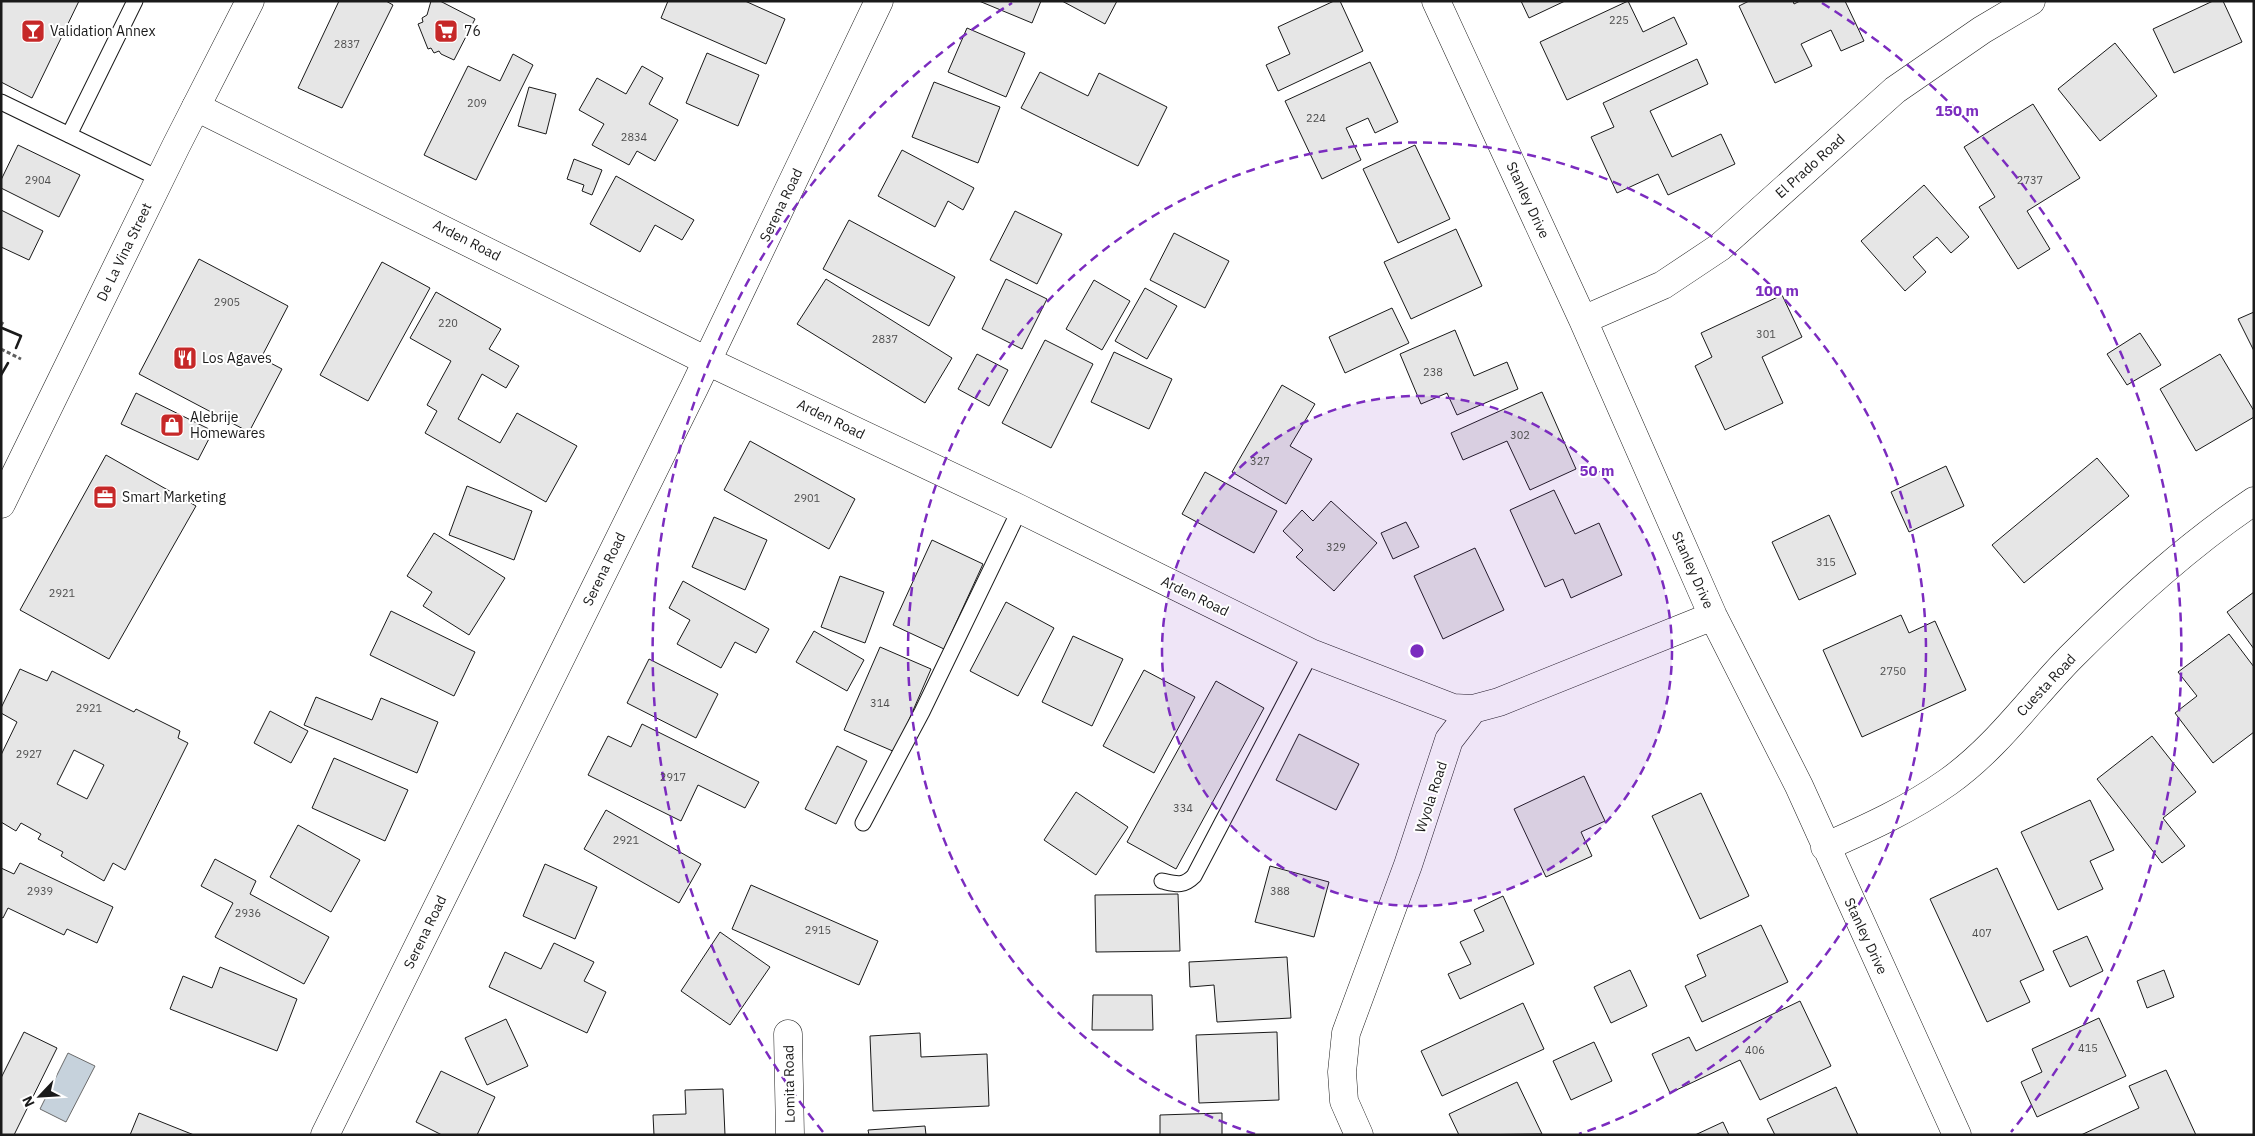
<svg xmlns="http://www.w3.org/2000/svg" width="2255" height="1136" viewBox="0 0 2255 1136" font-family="'IBM Plex Sans',sans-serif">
<rect width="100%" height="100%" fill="#fff"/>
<path fill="#c6d2dc" stroke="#6a6a6a" d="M68,1053L95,1066L66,1122L40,1109Z"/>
<path fill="#e6e6e6" stroke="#1a1a1a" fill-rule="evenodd" d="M1,1H79L32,98L1,82Z
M339,1H386L393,5L342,108L298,88Z
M431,1H440L475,19L454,60L441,54L439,51L434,53L431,48L428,49L418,24L423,22L422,18L427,15Z
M668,1H745L785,19L766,64L661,18Z
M979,1H1041L1032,23Z
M1062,1H1117L1105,24Z
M1334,1H1340L1363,51L1278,91L1266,65L1290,54L1278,27Z
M1521,1H1565L1529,18Z
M1628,1L1643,32L1674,17L1687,44L1567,100L1540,42Z
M1749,1H1793L1794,4L1800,1H1845L1864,41L1841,51L1831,30L1801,44L1812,66L1775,83L1739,6Z
M2213,1H2223L2242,42L2174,73L2153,29Z
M967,28L1025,53L1006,97L948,72Z
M2115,43L2157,96L2100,141L2058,89Z
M707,53L759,75L738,126L686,103Z
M513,54L533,65L476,180L424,155L468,66L500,81Z
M1697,59L1708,84L1650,111L1672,157L1721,134L1735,164L1668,195L1658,174L1617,193L1591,137L1614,127L1603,103Z
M1370,62L1398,122L1375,133L1368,118L1346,128L1361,160L1322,179L1285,101Z
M642,66L663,78L649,104L678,120L655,161L637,151L629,165L592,145L604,124L579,110L597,78L626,94Z
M1040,72L1088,96L1099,73L1167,107L1138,166L1021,108Z
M934,82L1000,107L978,163L912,137Z
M529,87L556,94L546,134L518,126Z
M2033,104L2080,178L2027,211L2050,249L2018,269L1979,207L1995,197L1964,147Z
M18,145L80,175L59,217L1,188V180Z
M1415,145L1450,219L1398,243L1363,169Z
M902,150L974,188L963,210L948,201L935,227L878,196Z
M574,159L602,170L592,195L582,191L584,185L567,179Z
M616,176L694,220L682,240L655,225L640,252L590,224Z
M1924,185L1969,237L1951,253L1937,237L1913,257L1926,272L1905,291L1861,241Z
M1,210L43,231L29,260L1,247Z
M1015,211L1062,234L1037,284L990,260Z
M849,220L955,277L929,326L823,269Z
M1456,229L1482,286L1411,319L1384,262Z
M1174,233L1229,261L1205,308L1150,280Z
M199,259L288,306L261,358L282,369L249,432L139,374Z
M382,262L430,288L368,401L320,375Z
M826,279L952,358L925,403L797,324Z
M1006,279L1047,299L1022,349L982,329Z
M1094,280L1130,301L1102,350L1066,329Z
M1145,288L1177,306L1147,359L1115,341Z
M436,292L501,329L489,349L519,366L506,388L482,374L458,419L500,443L517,413L577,446L546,502L425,433L437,411L427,405L451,361L410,338Z
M1782,295L1802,337L1762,357L1783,403L1725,430L1695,366L1712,357L1701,333Z
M1392,308L1409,343L1345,373L1329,337Z
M2254,312V351L2238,319Z
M1455,330L1474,376L1507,362L1518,389L1457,415L1447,393L1421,404L1400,354Z
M2140,333L2161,365L2127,385L2107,354Z
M1045,340L1093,364L1051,448L1002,423Z
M1114,352L1172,379L1149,429L1091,402Z
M977,354L1008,370L989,406L958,389Z
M2220,354L2254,411V417L2196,451L2160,389Z
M1282,385L1315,404L1290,446L1312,459L1286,504L1232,472Z
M1542,392L1576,469L1530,490L1507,441L1463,460L1451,433Z
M136,393L213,431L198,460L121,424Z
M750,441L855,499L829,549L724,490Z
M106,455L196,506L109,659L20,610Z
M2097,458L2129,496L2024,583L1992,545Z
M1946,466L1964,506L1909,532L1891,492Z
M1205,472L1277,511L1254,553L1182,514Z
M467,486L532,511L514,560L449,535Z
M1554,490L1575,534L1599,523L1622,575L1571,598L1563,579L1545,587L1510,510Z
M1331,501L1377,543L1334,591L1296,557L1303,550L1283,531L1302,510L1313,521Z
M1829,515L1856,574L1799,600L1772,542Z
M714,517L767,540L745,590L692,567Z
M1406,522L1419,547L1393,559L1381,533Z
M434,533L505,578L469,635L423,606L432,592L407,576Z
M932,540L983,564L944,649L893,625Z
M1475,548L1504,610L1443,639L1414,576Z
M840,576L884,592L865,643L821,627Z
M683,581L769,629L756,653L735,642L721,668L677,644L690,620L669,608Z
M2254,592V649L2227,612Z
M1006,602L1054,628L1018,696L970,671Z
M391,611L475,652L454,696L370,655Z
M1901,615L1909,633L1935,621L1966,690L1862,737L1823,650Z
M814,631L864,660L847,691L796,662Z
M2229,634L2254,667V732L2213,763L2175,713L2197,696L2178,672Z
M1073,636L1123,659L1092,726L1042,702Z
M880,647L931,669L895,752L844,730Z
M649,659L718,694L696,738L627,703Z
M20,669L47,681L52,671L134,712L136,709L180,731L178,738L188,743L125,870L113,863L104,881L61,856L63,852L38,839L41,834L21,823L16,831L1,822V755L17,722L1,713V708ZM74,750L104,765L87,799L57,784Z
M1144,670L1195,697L1154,773L1103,746Z
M1216,681L1264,708L1176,869L1127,842Z
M316,697L372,720L381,698L438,722L417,773L304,725Z
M270,711L308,731L291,763L254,743Z
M642,724L759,782L745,808L698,785L681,821L588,775L608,736L631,747Z
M1299,734L1359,764L1336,810L1276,780Z
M2152,736L2196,792L2163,818L2185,846L2162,863L2097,779Z
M837,746L867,761L836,824L805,809Z
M334,758L408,790L385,841L312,808Z
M1584,776L1605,821L1581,832L1592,856L1546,877L1514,809Z
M1076,792L1128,827L1096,875L1044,840Z
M1701,793L1749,896L1700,919L1652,816Z
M2090,800L2114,850L2090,861L2103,889L2058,910L2021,832Z
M606,810L701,864L679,903L584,849Z
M298,825L360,860L331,912L270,877Z
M215,859L256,881L250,894L329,937L304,984L215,937L233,903L201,886Z
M20,863L113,907L97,943L67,929L64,935L8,908L3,918L1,917V868L14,874Z
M545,864L597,887L575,939L523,916Z
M1270,866L1329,882L1314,937L1255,922Z
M1997,868L2044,970L2020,981L2030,1002L1987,1022L1930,899Z
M751,885L878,941L859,985L732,929Z
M1178,894L1180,951L1096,952L1095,895Z
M1503,896L1534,964L1460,999L1448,974L1471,964L1460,942L1484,931L1474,910Z
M1761,925L1788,982L1702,1022L1685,986L1706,976L1697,955Z
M720,932L770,967L730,1025L681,991Z
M2087,936L2103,971L2070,987L2053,951Z
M554,943L594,962L584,981L606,992L587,1033L489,987L505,952L541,969Z
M1287,957L1291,1018L1217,1022L1214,985L1190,987L1189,962Z
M220,967L297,999L277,1051L170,1009L183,976L212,988Z
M1630,970L1647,1006L1611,1023L1594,987Z
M2164,970L2174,997L2147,1008L2137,981Z
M1093,995H1152L1153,1030H1092Z
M1800,1001L1831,1066L1760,1100L1740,1060L1670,1093L1652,1054L1689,1037L1696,1051Z
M1523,1003L1544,1049L1442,1096L1421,1051Z
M2099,1018L2126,1076L2037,1117L2021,1082L2042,1072L2032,1049Z
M506,1019L528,1066L487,1085L465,1038Z
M24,1032L57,1048L14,1135H1V1078Z
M1277,1032L1279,1100L1199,1103L1196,1035Z
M920,1033L921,1057L987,1054L989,1106L873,1111L870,1036Z
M1594,1042L1612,1081L1571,1100L1553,1061Z
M2166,1070L2196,1135H2081L2139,1108L2129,1086Z
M441,1071L495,1097L477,1135H442L416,1122Z
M1517,1082L1542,1134L1459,1135L1449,1114Z
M1836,1087L1858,1135H1775L1767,1119Z
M723,1089L725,1135H654L653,1115L686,1114L685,1090Z
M139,1113L194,1135H130Z
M1222,1113V1135H1160V1115Z
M1723,1122L1729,1135H1695Z
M925,1126L926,1135H869L868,1130Z"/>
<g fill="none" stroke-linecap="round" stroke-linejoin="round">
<g stroke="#1a1a1a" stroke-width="17">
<path id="service" d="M1,102L160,179
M69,135L135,1
M863,823L922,712L1020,509
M1162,881C1176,884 1183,887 1194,876L1311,653"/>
</g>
<g stroke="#1a1a1a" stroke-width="29">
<path id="minor" d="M1436,1L1583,320L1713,616L1799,786L1957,1135
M196,107L707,361L1020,509L1311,653L1453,708L1473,709
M1583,320L1663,285L1720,247L1895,90L1982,30L2031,1
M1825,847C1868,828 1910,809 1948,782C1996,748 2030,699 2070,658C2127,601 2187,546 2254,501
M788,1034L790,1135
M325,1135L694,388L879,1
M1359,1135L1344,1101L1342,1072L1346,1033L1408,865L1449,740L1473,709L1499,702L1713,616"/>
</g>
<g stroke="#1a1a1a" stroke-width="29">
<path id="tertiary" d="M1,504L176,146L250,1"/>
</g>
<path stroke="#5f5f5f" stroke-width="3" stroke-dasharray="4 2.5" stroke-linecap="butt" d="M1,325L3,322
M1,349L21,359"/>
<use href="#service" stroke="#fff" stroke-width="15"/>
<use href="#minor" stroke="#fff" stroke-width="28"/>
<use href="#tertiary" stroke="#fff" stroke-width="28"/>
<path stroke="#1a1a1a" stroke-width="2.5" d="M2,328L21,336L16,348
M1,375L8,363"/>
</g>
<circle cx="1417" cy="651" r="255" fill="#7b2cbf" fill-opacity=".12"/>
<g fill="none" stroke="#7b2cbf" stroke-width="2.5" stroke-dasharray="9 6">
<circle cx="1417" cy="651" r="255"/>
<path d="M1255 1134A509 509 0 1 1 1579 1134"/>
<path d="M823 1132A764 764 0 0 1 1012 3M1822 3A764 764 0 0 1 2011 1132"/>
</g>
<defs>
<g id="bar-square" transform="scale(1.25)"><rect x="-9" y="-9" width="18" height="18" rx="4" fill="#c62828" stroke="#fff"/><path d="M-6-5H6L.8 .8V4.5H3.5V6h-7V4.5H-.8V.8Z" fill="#fff"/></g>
<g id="supermarket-square" transform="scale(1.25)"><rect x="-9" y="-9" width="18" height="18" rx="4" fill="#c62828" stroke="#fff"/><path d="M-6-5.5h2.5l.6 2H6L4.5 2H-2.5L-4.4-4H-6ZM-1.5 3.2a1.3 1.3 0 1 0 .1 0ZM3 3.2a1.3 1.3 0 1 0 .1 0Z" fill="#fff"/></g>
<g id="restaurant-square" transform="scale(1.25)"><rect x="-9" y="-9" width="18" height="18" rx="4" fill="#c62828" stroke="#fff"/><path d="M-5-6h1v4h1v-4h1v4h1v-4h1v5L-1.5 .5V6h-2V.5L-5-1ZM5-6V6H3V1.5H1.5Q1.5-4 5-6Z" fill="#fff"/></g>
<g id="shop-square" transform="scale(1.25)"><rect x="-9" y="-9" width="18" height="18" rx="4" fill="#c62828" stroke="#fff"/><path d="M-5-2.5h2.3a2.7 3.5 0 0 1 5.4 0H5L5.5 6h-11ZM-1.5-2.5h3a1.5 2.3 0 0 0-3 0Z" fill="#fff"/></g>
<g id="office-square" transform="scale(1.25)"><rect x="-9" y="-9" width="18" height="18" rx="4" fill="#c62828" stroke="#fff"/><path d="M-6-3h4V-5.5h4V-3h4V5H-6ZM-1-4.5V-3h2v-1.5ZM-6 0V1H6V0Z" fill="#fff"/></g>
</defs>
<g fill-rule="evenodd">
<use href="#bar-square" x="33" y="31"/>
<use href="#supermarket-square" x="446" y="31"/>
<use href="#restaurant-square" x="185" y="358"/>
<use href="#shop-square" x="172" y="425"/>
<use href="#office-square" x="105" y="497"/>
</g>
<g text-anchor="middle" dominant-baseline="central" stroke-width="4" stroke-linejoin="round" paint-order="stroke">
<g font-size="11" fill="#4d4d4d">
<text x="1619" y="20">225</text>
<text x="347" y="44">2837</text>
<text x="477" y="103">209</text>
<text x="1316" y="118">224</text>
<text x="634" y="137">2834</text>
<text x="38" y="180">2904</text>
<text x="2030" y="180">2737</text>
<text x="227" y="302">2905</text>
<text x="448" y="323">220</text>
<text x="1766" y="334">301</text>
<text x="885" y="339">2837</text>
<text x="1433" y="372">238</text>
<text x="1520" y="435">302</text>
<text x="1260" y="461">327</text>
<text x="807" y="498">2901</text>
<text x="1336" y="547">329</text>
<text x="1826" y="562">315</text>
<text x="62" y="593">2921</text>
<text x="1893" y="671">2750</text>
<text x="880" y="703">314</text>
<text x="89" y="708">2921</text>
<text x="29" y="754">2927</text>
<text x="673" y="777">2917</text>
<text x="1183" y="808">334</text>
<text x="626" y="840">2921</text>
<text x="40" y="891">2939</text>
<text x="1280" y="891">388</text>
<text x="248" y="913">2936</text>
<text x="818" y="930">2915</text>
<text x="1982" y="933">407</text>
<text x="2088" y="1048">415</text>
<text x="1755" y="1050">406</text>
</g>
<g font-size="14" fill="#1a1a1a" stroke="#fff" text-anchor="start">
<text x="50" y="31">Validation Annex</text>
<text x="464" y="31">76</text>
<text x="202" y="358">Los Agaves</text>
<text x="190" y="417">Alebrije<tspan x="190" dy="16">Homewares</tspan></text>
<text x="122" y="497">Smart Marketing</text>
</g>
<g font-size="14" fill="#1a1a1a" stroke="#fff">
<text transform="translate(1810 166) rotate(-42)">El Prado Road</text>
<text transform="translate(1528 200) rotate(65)">Stanley Drive</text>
<text transform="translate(781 205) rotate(-64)">Serena Road</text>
<text transform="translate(467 240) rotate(27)">Arden Road</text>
<text transform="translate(124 252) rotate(-64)">De La Vina Street</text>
<text transform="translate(831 419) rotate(26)">Arden Road</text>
<text transform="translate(604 569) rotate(-64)">Serena Road</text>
<text transform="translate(1693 570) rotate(66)">Stanley Drive</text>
<text transform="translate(1195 596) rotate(26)">Arden Road</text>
<text transform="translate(2046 685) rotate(-47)">Cuesta Road</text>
<text transform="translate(1431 797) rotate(-72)">Wyola Road</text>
<text transform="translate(425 932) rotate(-64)">Serena Road</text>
<text transform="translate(1866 936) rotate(65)">Stanley Drive</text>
<text transform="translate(789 1084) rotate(-91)">Lomita Road</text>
</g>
</g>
<circle cx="1417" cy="651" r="8" fill="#7b2cbf" stroke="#fff" stroke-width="2.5"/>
<g font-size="15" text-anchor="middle" font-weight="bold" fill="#7b2cbf" stroke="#fff" stroke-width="4" stroke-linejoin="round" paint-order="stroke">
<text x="1957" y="116">150 m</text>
<text x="1777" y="296">100 m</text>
<text x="1597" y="476">50 m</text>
</g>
<rect width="2255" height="1136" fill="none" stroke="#1a1a1a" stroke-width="5"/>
<g transform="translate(40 1096) rotate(245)" stroke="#ffffff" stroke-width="4" paint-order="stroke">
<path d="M0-4L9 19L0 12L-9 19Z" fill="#1a1a1a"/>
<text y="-8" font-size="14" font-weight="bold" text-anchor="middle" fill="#1a1a1a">N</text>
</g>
</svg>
